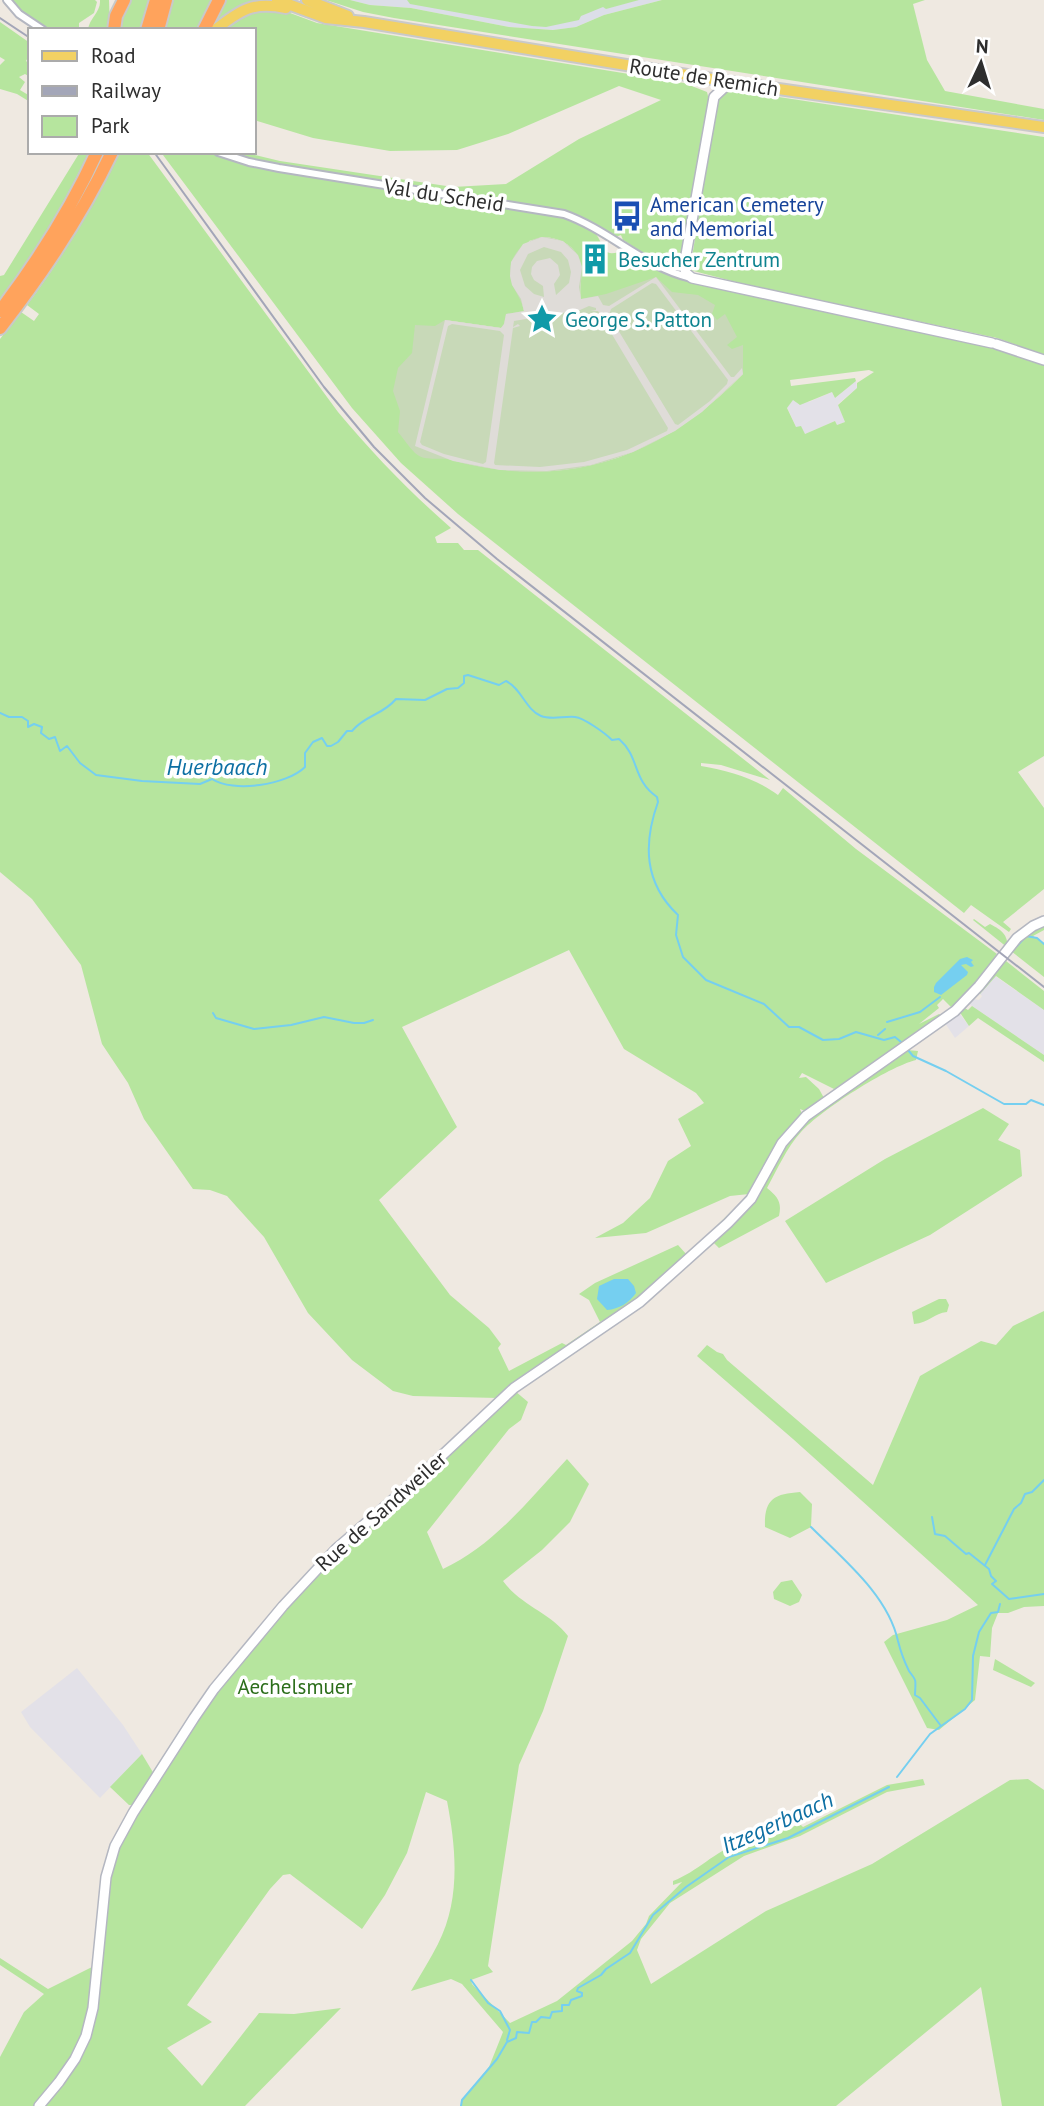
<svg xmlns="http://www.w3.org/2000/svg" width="1044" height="2106" viewBox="0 0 1044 2106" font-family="'PT Sans',sans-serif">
<rect width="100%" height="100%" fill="#efe9e1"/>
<path fill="#e3e1e8" d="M856,381L857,388L838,404L845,422L837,425L835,421L805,434L796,427L787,407L793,400L809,402L832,392L835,398Z
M995,976L1044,1010V1055L969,1004L974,999L979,1000L982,996L980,994Z
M959,1013L969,1026L955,1038L945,1023Z
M77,1668L123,1725L142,1754L100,1798L30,1727L21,1712Z"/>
<path fill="#dcdee8" d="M350,0H662L604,15L576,27L553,30L509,27L411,8L370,5Z"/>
<path fill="#b6e59e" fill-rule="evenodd" d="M9,0H95L97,2L94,13L79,23V30H46L17,9Z
M100,0H109L110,30H88C89,18 101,12 100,0Z
M129,0H149L141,30H119V21Z
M173,0H213L197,30H164Z
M224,0H265L274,3L216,23Z
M326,0H350L370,5L411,8L509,27L553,30L576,27L604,15L662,0H925L913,4L927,60L945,91L1044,109V120L394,18L363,12Z
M407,0H639L606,9L603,7L581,16L579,20L546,27L532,26L410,4Z
M282,10L317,23L684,83L707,92L710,104L682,253C668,275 639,249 623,240L621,235L613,238L584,225C589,228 596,233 598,237C606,253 606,257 625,250L656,269L675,277L1002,348L1044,364V756L1018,772L1044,808V889L1003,922L1011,929L1009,932L971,905L964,913L458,514L401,463L352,408L163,155L166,152H242L280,161L453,187L506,184L579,139L661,100L619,86L508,134L457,150L390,151L313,138L254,120V30H219L251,11ZM542,237C562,237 581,249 581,270C582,281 579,288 581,299L609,306L742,370L743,374C654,465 554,494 432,454L445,320L501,328L524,311L521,299L517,293L529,241ZM869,370L874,372L857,383V388L838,405L845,422L837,425L835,421L805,434L801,426L796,427L787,408L793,400L800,405L832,392L835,398L856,381L855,378L791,386L790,380Z
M0,22L30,43V54L26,61L30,64V77L25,74L19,77L25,82L20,90L30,96V102L17,94L0,89V65L5,60L0,57Z
M732,90L1044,137V355L997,338L747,285L690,270L717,100L722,93Z
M80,152H89C64,204 34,255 0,301V276L4,275Z
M120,152H147L338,412C373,454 410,492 451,528L435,537L437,543H458L464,550H478L770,780L721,765L701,763V766C729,771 755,778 778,795L783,788L856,849L997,954L994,958L995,961L969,993L952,1008L943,999L937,1005L939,1008L919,1024L939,1014L942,1016L844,1086L834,1089L802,1073L799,1078L806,1077L819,1089L824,1098L805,1111L800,1109L802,1114L772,1152L747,1200L638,1300L610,1320L601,1321L600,1324L526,1373L498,1398L413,1396L393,1391L352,1360L308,1313L264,1237L227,1196L210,1190L193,1189L144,1119L128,1083L102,1044L81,965L32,899L0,872V339L21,312L34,321L39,314L27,305C63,257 93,206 120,152ZM569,950L624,1049L696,1093L704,1103L678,1119L691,1146L668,1161L650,1198L623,1223L595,1238L646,1233L730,1196L749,1194L687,1255L678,1245L595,1283L579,1294L589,1300L600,1322L566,1345L562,1343L509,1371L498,1348L501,1344L489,1328L450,1295L379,1200L457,1127L402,1027Z
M974,919L985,927L990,924C1003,931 1007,934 1008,948L973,920Z
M1044,925V930L1033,936L1044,943V977L1011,951L1029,931Z
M1006,961L1044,991V1010L996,976L980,994V989Z
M972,1006L1044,1055V1062L978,1018L969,1026L959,1011L963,1007L968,1010Z
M907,1050L918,1051L916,1060C888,1067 821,1110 801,1132C787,1147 777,1170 767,1188C778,1197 782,1202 779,1216L719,1248L713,1242L748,1210L762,1190L774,1163L809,1117Z
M983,1108L1009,1124L998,1140L1020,1150L1022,1176L930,1235L826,1283L785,1221L885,1159Z
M939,1299H946L949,1305L947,1312C934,1313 929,1323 914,1324L912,1312Z
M1044,1311V1606L1024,1607L1008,1613H998L992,1628L990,1657L980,1656L975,1700L939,1730L927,1728L884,1642L893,1635L947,1620L978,1605L793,1439L697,1356L707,1345L717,1352L723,1354L727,1360L873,1485L920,1376L981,1341L996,1345L1013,1326Z
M515,1391L528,1402L521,1420L509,1429L427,1532L443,1569C494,1545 529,1500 567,1459L589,1484L570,1522L542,1550L503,1581C520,1605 551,1613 568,1636L543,1711L519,1765L488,1966L493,1972L471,1980L472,1984L510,2023L557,2001L632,1941L646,1924L649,1916L682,1882L673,1885V1881C697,1872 715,1851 740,1843L742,1847L764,1842L762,1838L800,1824L803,1827L887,1785L923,1779L925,1785L887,1792L800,1836L744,1856L670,1903L641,1939L637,1950L651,1984L766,1911L872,1864L1010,1780L1028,1779L1044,1790V2106H1002L981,1987L836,2106H461L462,2100L489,2067L503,2032L462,1984L451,1979L411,1991C420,1975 430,1960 438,1944C461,1899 456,1848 447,1801L426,1792L407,1853L385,1895L362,1929L290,1874L283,1875L270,1889L187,2005L212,2022L167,2048L202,2086L259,2013L294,2014L341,2008L245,2106H0V2057L24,2012L44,1994L0,1965V1958L48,1989L94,1966L115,1855L131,1823L188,1731L245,1655L337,1552L460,1445Z
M800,1492L812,1504L811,1527L790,1538L765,1527C764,1499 774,1494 800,1492Z
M792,1580L802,1595L799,1602L790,1606L774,1599L773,1592L781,1582Z
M995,1659L1035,1683L1031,1687L993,1670Z
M142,1754L154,1774L135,1805H129L110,1787Z"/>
<path fill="#c8d9b8" d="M542,237C562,237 581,249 582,270C582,281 579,287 581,299L606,294L656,277L672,292L698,295L715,305L712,314L717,320L725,314L737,337L727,345L732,349L743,345V374C666,453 577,489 466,464C460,463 453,459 446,459C435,458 424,461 415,453C409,447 404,439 398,432L400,411L393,391L398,368L412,353L415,325L435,326L445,320L501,328L504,324L506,314L524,311C522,301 517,295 513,286C503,263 519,241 542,237Z"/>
<path fill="#dfdcd8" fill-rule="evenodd" d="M542,237L563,241L578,255L582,267L579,287L581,299L598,296L603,305L609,306L656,277L731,377H734L742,368L743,374L702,412L675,431L633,452L591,465L547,471L500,470L453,461L415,446L445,320L501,328L504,324L506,314L524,311L521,299L512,285L510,276L511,262L523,244ZM544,247L561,252L568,260L571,272L569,283L556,295L554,284L560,275L558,265L550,258L537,261L532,267L531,274L534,280L543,286L544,297L534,294L525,286L520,270L528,254ZM652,283L656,284L728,380L727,384L710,401L678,425L675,424L609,315L611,309ZM589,306L596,308V310L590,311H598L668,428L667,431L627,450L584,462L540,467L495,465L494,463L513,328L520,326L518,324L513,327L514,321L580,310ZM452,324L500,331L504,335L486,462L483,464L444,454L422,445L420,442L448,326Z"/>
<path fill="#75cff0" d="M967,957L973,960L971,962L974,966L971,967L966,964L961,965L968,972L967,975L941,995L934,992V987L936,983L960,959Z
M614,1279H628L634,1286L636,1293C629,1303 619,1309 607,1310L597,1299L599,1286Z"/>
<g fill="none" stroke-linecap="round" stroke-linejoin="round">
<path stroke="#75cff0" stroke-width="2" d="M0,713L9,717H22L28,721V727L34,724L42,727L41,733L49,739L55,737L60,751L67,746L80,763L96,775L142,781L200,784L212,779C233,793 287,785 305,767V753L313,742L322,738L327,746H331L338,742L347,731H352C365,715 383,715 396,699L425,700L447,689L458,688L464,683V676L468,675L499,685L506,681C521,688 526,710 541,716C551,720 564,716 575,717C584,718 605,733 612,740L619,739C640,757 632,780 657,797L658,802C643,844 644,883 678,915L676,935L683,957L706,980L764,1004L789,1027H799L823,1040L839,1039L856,1032L884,1040L895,1037L901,1042
M1017,946L1026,936L1037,938L1044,944
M213,1013L216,1018L254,1029L291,1025L324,1017L354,1023H364L373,1020
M887,1022L920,1012L940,997
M878,1035L885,1029
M908,1050L913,1056L946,1071L1004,1104H1026L1031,1100L1044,1105
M932,1517L935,1534L945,1536L966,1554L969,1553L989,1569L991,1576L996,1581L992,1584L1009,1599L1044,1594
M811,1527C843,1559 888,1595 898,1641C900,1649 905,1663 909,1671C911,1674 914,1677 915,1680C916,1682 915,1691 915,1695L920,1698L941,1726
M985,1565L1014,1509L1021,1503L1025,1494L1032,1492L1044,1480
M897,1777L930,1734L965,1709L972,1700L973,1656L979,1632L991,1613L998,1612L1000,1604
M471,1980L488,2003L500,2011L510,2030L507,2040
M461,2106L462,2100L497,2059L507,2042L516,2038L517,2032L529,2033L532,2022H536L541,2017L550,2018L552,2012L562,2011V2005H569L571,2000L582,1996V1993L577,1991L578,1988L601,1975L606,1969L630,1953L653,1915L686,1887L729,1857L788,1838L889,1787"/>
<g stroke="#b4b7c1" stroke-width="10">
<path id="street" d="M7,0L19,14L43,30
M218,152L249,162L279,168L564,214C609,230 644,267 691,278
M661,266L670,265L685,257"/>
</g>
<g stroke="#b4b7c1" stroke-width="12">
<path id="secondary" d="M730,82L714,97L684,266L686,273L692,278L992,343
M996,344L1044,360
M39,2106L59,2082L75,2059L86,2036L93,2008L106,1877L115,1846L133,1813L194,1718L214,1689L283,1606L336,1549L418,1478L514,1388L640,1302L728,1223L751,1199L782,1143L806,1116L955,1011L979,986L1017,938L1033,926L1044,921"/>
</g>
<g stroke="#c9c9c9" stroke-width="14">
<path id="primary" d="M277,0L326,18L364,22L730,82L1044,127
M307,0L348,16
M215,30C240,10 253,1 286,8"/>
</g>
<g stroke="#c9c9c9" stroke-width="16">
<path id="highway" d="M114,30L116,16L124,0
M147,30L156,0
M158,30L166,0
M204,30L219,0
M0,311C38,261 71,209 97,152
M0,328C43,273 82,215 112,152"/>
</g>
<use href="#street" stroke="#fff" stroke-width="6"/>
<use href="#secondary" stroke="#fff" stroke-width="9"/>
<use href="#primary" stroke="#f2d163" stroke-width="10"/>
<use href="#highway" stroke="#ffa35c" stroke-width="12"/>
<path stroke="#a3a6b8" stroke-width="2" d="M0,18L30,38
M154,152L324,387L374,447L425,498L497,559L1044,987"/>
</g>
<defs>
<g id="bus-bare" transform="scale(2.415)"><path d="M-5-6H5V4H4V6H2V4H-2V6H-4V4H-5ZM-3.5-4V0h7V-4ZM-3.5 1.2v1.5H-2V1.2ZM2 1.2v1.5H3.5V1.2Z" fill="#1a4fb4" stroke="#fff" stroke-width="2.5" paint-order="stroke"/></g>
<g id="building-bare" transform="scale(2.415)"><path d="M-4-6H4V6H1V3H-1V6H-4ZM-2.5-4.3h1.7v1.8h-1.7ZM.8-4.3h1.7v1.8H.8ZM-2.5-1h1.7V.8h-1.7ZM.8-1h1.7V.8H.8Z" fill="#0f9aa8" stroke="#fff" stroke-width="2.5" paint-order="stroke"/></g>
<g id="sight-bare" transform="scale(2.415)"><path d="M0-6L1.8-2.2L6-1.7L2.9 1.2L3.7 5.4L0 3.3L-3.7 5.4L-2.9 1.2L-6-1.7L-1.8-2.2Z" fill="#0f9aa8" stroke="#fff" stroke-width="2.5" paint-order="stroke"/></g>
</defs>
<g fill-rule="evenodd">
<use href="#bus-bare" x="627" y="216"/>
<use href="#building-bare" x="595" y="259"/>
<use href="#sight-bare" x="542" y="319"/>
</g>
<g text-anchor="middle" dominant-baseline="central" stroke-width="7" stroke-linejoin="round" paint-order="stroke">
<g font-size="21" fill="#2e2e2e" stroke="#fff">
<text transform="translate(704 77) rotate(9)">Route de Remich</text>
<text transform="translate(444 195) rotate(9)">Val du Scheid</text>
<text transform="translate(381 1511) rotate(-42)">Rue de Sandweiler</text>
</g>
<g font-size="21" fill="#164399" stroke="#fff" text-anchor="start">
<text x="650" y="204">American Cemetery<tspan x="650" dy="24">and Memorial</tspan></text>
</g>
<g font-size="21" fill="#0d838f" stroke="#fff" text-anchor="start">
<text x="618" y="259">Besucher Zentrum</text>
<text x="565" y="319">George S. Patton</text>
</g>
<g font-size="21" fill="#2c6e1b" stroke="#fff">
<text x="295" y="1686">Aechelsmuer</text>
</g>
<g font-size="23" font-style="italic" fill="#0d6fa3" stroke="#fff">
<text x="217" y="766">Huerbaach</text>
<text transform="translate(777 1822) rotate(-24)">Itzegerbaach</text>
</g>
</g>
<rect x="28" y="28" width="228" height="126" fill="#ffffff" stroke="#ababab" stroke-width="2"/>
<rect x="42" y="51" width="35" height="10" fill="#f2d163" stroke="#ababab" stroke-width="2"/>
<text x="91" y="63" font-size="21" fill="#2e2e2e">Road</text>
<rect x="42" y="86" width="35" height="10" fill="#a3a6b8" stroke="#ababab" stroke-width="2"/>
<text x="91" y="98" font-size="21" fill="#2e2e2e">Railway</text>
<rect x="42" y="116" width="35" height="21" fill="#b6e59e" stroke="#ababab" stroke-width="2"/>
<text x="91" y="133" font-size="21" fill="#2e2e2e">Park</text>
<g transform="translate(981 63) rotate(4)" stroke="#ffffff" stroke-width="5" paint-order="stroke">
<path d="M0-5L12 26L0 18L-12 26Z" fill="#2e2e2e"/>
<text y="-10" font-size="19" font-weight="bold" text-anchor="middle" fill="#2e2e2e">N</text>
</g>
</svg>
